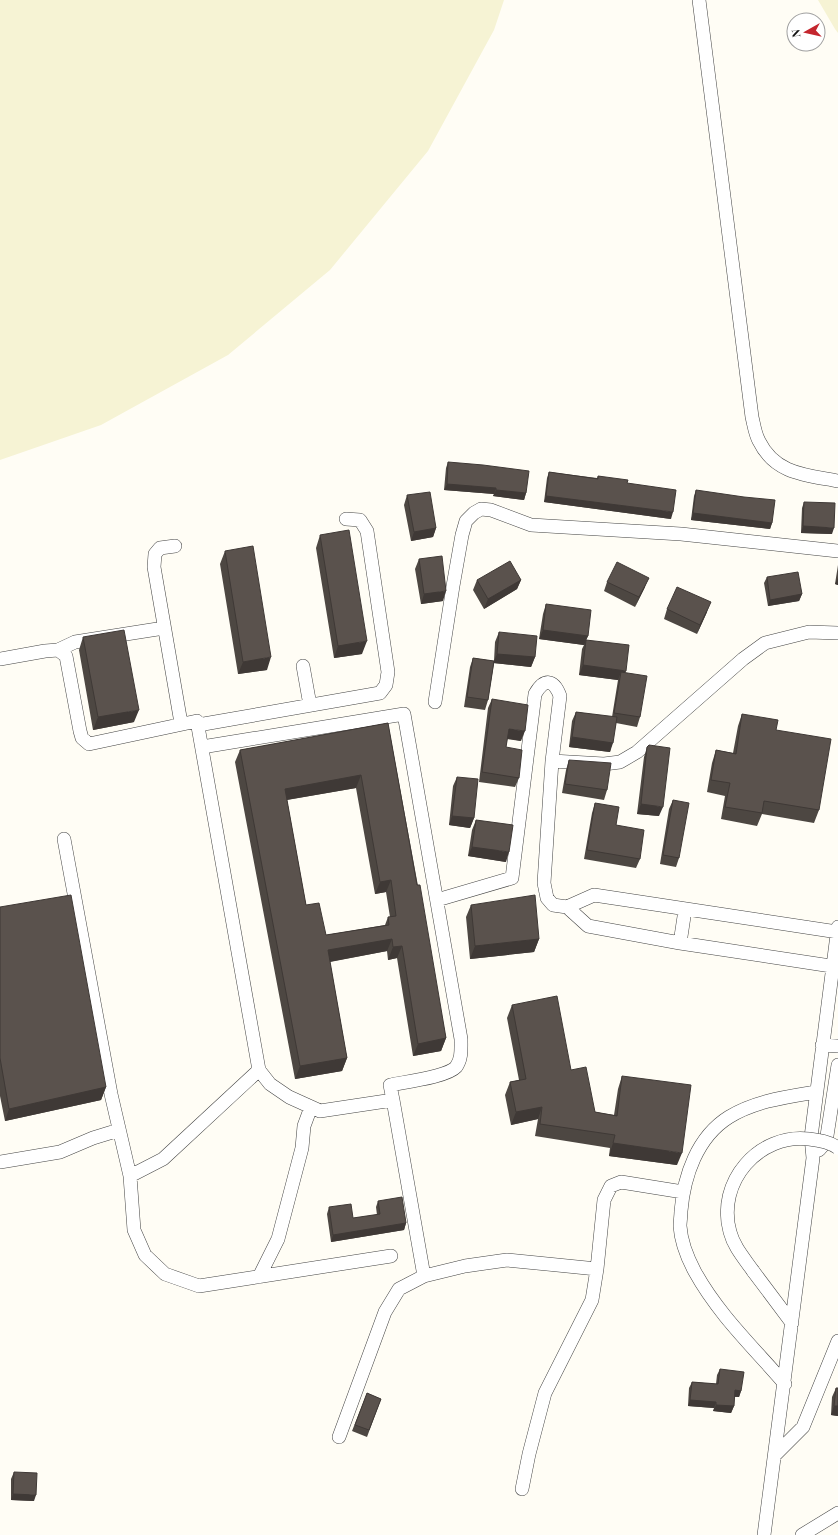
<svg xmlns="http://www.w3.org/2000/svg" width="838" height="1535" viewBox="0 0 838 1535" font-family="'Playfair Display',serif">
<rect width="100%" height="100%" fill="#fffdf5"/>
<path fill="#f6f3d4" d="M0,0H504L494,30L428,151L330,270L228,355L101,425L0,460Z
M818,0H838V33L835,29Z"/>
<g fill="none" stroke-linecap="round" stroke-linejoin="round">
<g stroke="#444" stroke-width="14">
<path id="minor" d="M699,0L752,417C754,425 755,434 759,441C775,474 806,475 838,481
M175,546L160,548L155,554L154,567L181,723
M838,633L809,632L765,643L743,659L637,752L620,762L604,764L552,761L544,883L547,898L553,905L567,907L594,895L838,932
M58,650L75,642L164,628
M0,659L45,651L58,650L66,656L80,731L82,738L89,744L197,721L259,1070L270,1084L289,1097L320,1111L393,1100L424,1276
M303,666L310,705
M435,702L453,586L462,535L466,521L474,513L481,509L491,510L531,525L681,534L838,551
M198,725L380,693L386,685L388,672L367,531L360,520L346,519
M202,747L404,714L461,1039C461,1049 462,1059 456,1067C447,1077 404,1082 390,1085L393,1100
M64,839L111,1094L130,1176
M437,900L512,878L535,694C544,678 554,679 560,696L552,761
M567,907L588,926L680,943L838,967
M680,943L685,910
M822,1045L838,1046
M259,1070L163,1159L130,1176L134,1230L145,1255L165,1274L199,1286L391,1256
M819,1150L826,1142L838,1065
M0,1162L60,1152L93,1138L119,1130
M753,1271L792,1323
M259,1277L278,1239L302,1148L304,1126L311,1107
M785,1384C754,1348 718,1314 695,1272C688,1259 681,1242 680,1226C680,1222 681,1216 681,1211C684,1176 697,1137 729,1117C755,1101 786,1097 816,1092
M339,1437L385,1312L399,1289L424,1276L465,1266L507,1260L597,1269
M775,1455L803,1427L838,1341
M522,1489L529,1454L545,1393L592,1300L597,1269L604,1200L611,1186L621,1182L683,1192
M764,1535L813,1158L811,1137L838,927
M802,1535L838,1513"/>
</g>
<use href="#minor" stroke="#fff" stroke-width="13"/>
<g stroke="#444" stroke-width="14" stroke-linecap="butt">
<path id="minor-bridge" d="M753,1271C744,1258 734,1247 730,1232C716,1182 759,1133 809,1139C819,1140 830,1142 838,1148"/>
</g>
<use href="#minor-bridge" stroke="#fff" stroke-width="13"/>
</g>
<path fill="#4d4742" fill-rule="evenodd" d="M448,462L526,493L524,500L493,496L494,494L444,490L446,468Z
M549,472L597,478L598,476L627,483L671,519L544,502L547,478Z
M696,490L772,523L770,529L691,520L694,496Z
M407,495L436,528L433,537L411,541L404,505Z
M804,502L832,534L801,533L802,508Z
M320,535L362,654L334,658L316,548Z
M225,551L267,670L238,674L220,564Z
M419,559L443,601L421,604L415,569Z
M838,565V585L835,584Z
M767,577L802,594L799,601L768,606L764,583Z
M477,580H521L517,589L484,609L473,590Z
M607,582L645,587L635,607L604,591Z
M546,604L588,636L586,640L625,672L640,717L637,727L616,723L610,752L569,747L572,721L576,712L612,717L618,680L579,675L582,649L584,645L539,639L543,614Z
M667,609L707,612L697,634L664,619Z
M499,632L535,657L531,667L494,663L488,700L485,710L464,707L470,667L473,658L494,661L495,642Z
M83,637L134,722L93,730L79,650Z
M492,699L521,741L507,739L506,747L519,778L515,787L479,782L488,708Z
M742,714L776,730L819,810L814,823L762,814L757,826L721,819L725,796L707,792L712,763L716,750L733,753L738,726Z
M388,723L446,1038L441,1051L413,1056L397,958L388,960L387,951L330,962L347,1058L342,1071L295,1079L235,762L240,750ZM356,788L375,894L386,892L390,917H388L385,925L326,935L306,905L287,800Z
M647,747L659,816L637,814L644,757Z
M569,760L607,790L604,800L562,793L566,770Z
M457,777L474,818L470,828L449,825L453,786Z
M673,800L679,858L676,867L660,864L669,809Z
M595,803L616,825L640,859L636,868L584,859L592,813Z
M476,820L506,862L468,856L472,830Z
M471,905L539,939L534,952L470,959L466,917Z
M0,907L106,1087L101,1100L5,1121L0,1096Z
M512,1005L571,1070L595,1112L614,1115L618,1089L622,1076L677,1165L609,1156L610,1148L535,1136L538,1119L511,1125L505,1095L510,1082L519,1080L507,1018Z
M378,1201L406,1223L404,1230L331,1242L327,1214L329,1207L353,1218L377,1215L376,1207Z
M720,1369L741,1391L739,1397H734V1406L731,1413L713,1411L714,1408L688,1406L689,1388L692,1382L716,1384L717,1375Z
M836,1388L838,1416L831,1415L832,1397Z
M367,1393L381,1399L367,1437L352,1431Z
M14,1472L34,1501L11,1500V1479Z"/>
<path fill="#3f3936" d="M447,484L496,488L494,494L444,490Z
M496,490L526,493L524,500L493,496Z
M546,496L673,512L671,519L544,502Z
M693,513L772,523L770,529L691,520Z
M803,526L834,528L832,534L801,533Z
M436,528L433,537L411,541L414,532Z
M649,578L645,587L635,607L639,597Z
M838,578V585L835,584Z
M521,580L517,589L484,609L488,599Z
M446,591L443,601L421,604L424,594Z
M802,594L799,601L768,606L770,600Z
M711,602L707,612L697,634L700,625Z
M543,630L588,636L584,645L539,639Z
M367,641L362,654L334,658L338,646Z
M497,654L535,657L531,667L493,663Z
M271,657L267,670L238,674L243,662Z
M583,665L626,671L622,680L621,672L618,680L579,675Z
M139,710L134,722L93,730L98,717Z
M509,729L525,731L521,741L505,738Z
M572,737L613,743L610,752L569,747Z
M361,775L356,788L280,801L285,789Z
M641,804L663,807L659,816L637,814Z
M452,816L474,818L470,828L449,825Z
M472,847L509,852L506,862L468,856Z
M391,880L386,892L375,894L380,882Z
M392,939L387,951L323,963L328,950Z
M539,939L534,952L470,959L475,946Z
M402,946L397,958L388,960L393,947Z
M446,1038L441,1051L413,1056L418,1044Z
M347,1058L342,1071L295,1079L300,1066Z
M106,1087L101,1100L5,1121L9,1109Z
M542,1107L538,1119L511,1125L516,1112Z
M613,1143L682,1153L677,1165L609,1156Z
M406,1223L404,1230L331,1242L333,1235Z
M735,1390L741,1391L739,1397L733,1396Z
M690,1400L716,1402L714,1408L688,1406Z
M716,1405L734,1406L731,1413L713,1411Z
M834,1406H838V1416L831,1415Z
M13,1494L36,1495L34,1501L11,1500Z"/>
<path fill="#5a524d" stroke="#3f3936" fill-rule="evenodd" d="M448,462L483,465L529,471L526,493L496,490V488L447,484Z
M549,472L598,479V476L628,480L627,483L676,490L673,512L546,496Z
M696,490L744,497L775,500L772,523L693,513Z
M430,492L436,528L414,532L407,495Z
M804,502L835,503L834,528L803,526Z
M349,530L367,641L338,646L320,535Z
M253,546L271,657L243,662L225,551Z
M442,556L446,591L424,594L419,559Z
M510,561L521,580L488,599L477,580Z
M617,562L649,578L639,597L607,582Z
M798,572L802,594L770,600L767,577Z
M677,587L711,602L700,625L667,609Z
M546,604L591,610L588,636L543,630Z
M124,630L139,710L98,717L83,637Z
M499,632L537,636L535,657L497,654Z
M586,640L629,645L626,671L583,665Z
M473,658L494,661L488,700L467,697Z
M621,672L647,676L640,717L614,713Z
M492,699L528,705L525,731L509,729L506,747L522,750L519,778L482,772Z
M576,712L617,717L613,743L572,737Z
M742,714L778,720L776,730L831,739L819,810L764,801L762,813L725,807L730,783L711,780L716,750L736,754Z
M388,723L417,885H420L446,1038L418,1044L402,946L393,947L392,939L328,950L347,1058L300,1066L240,750ZM361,775L380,882L391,880L396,916L388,917L389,925L326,935L319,903L306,905L285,789Z
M649,745L670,748L663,807L641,804L647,747Z
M569,760L611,763L607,790L565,784Z
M457,777L478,779L474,818L452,816Z
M673,800L689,803L679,858L663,855Z
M595,803L619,807L616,825L644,830L640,859L587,850Z
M476,820L513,825L509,852L472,847Z
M71,895L106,1087L9,1109L0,1058V907Z
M535,895L539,939L475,946L471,905Z
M557,996L571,1070L586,1067L595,1112L617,1116L622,1076L691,1085L682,1153L613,1143L615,1135L540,1124L542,1107L516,1112L510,1082L526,1079L512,1005Z
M402,1197L406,1223L333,1235L329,1207L351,1204L353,1218L380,1214L378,1201Z
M720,1369L744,1372L741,1391L735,1390L734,1406L716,1405V1402L690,1400L692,1382L718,1384Z
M836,1388H838V1406H834Z
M367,1393L381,1399L369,1430L355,1425Z
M14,1472L37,1473L36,1495L13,1494Z"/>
<g transform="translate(806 32) rotate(262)"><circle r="19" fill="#ffffff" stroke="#a0a0a0"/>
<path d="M0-3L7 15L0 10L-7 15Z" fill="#c4262e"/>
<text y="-6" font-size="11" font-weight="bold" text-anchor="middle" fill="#111111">N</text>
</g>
</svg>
